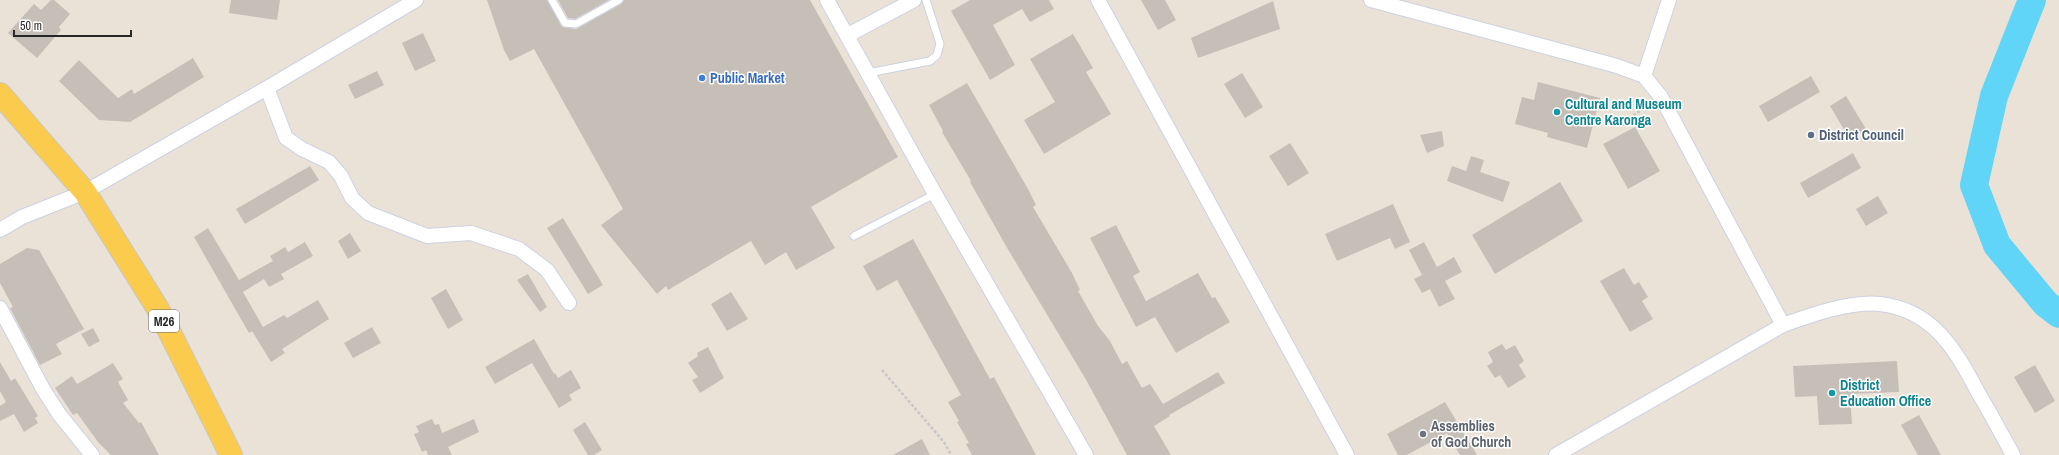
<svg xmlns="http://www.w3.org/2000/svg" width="2059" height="455" viewBox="0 0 2059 455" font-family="'Archivo Narrow',sans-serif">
<rect width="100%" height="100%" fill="#ebe2d7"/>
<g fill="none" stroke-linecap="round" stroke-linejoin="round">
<path stroke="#60d5f7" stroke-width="28" d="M2032,0L1994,96L1974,185L1997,245L2046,304L2059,314"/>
</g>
<path fill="#c6bfb7" d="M51,0H54L70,14L59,27L61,30L37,58L8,33L34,4L41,10Z
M231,0H280L277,20L229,13Z
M487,0H547L562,27L576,29L621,4L624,0H810L898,157L811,207L835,248L796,270L786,252L765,265L751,241L668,290L666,286L657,294L601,225L623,209L534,49L510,61L504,50Z
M558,0H609L575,19L568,18Z
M970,0H1049L1054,9L1030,22L1022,9L993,25L1015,65L990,80L951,11Z
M1141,0H1165L1176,20L1158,30Z
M1273,1L1280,29L1198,58L1191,38Z
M423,33L436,61L415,71L402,43Z
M1073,34L1093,68L1086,72L1111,114L1044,154L1024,120L1055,102L1030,59Z
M193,58L204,77L130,122L99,120L59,81L79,60L118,98L132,89L134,94Z
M377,71L384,85L355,99L348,85Z
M1242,73L1263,107L1245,118L1224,84Z
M1811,76L1820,92L1768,122L1759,106Z
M1538,82L1600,98L1587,148L1547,137L1548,133L1515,124L1522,97L1534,100Z
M967,83L1028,189L1036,205L1033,207L1072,273L1080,290L1078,291L1098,326L1110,341L1122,364L1127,361L1142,388L1150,384L1163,404L1218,372L1225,383L1169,415L1170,416L1154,426L1171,455H1127L1085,378L1006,246L970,182L971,181L942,132L943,131L929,105Z
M1846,96L1866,129L1849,138L1830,106Z
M1635,127L1660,171L1628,189L1603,144Z
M1442,131L1444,146L1427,153L1420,135Z
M1290,143L1309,173L1288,186L1269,156Z
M1853,153L1861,168L1808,198L1800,183Z
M1471,156L1484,160L1480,172L1510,182L1503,202L1447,181L1452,166L1466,171Z
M310,166L319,180L245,224L236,209Z
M1560,182L1583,221L1495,274L1472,235Z
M1878,196L1888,213L1866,226L1856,209Z
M1393,204L1410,242L1395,249L1390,238L1337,261L1325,234Z
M563,218L603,285L588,294L547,228Z
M1116,225L1140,272L1133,276L1146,301L1198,273L1212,298L1215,297L1230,322L1176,353L1155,317L1136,327L1090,238Z
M208,228L239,280L273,261L270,256L285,247L288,252L305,242L313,256L281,274L284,279L269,287L264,279L243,292L263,327L284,315L287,318L318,300L329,319L282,349L285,353L271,362L252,331L249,333L194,237Z
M350,233L361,251L348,259L338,241Z
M913,239L990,379L994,377L1036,455H972L966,444L969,443L957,422L959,421L948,402L961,395L897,280L877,291L863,266Z
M1424,242L1437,267L1454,257L1462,272L1445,281L1455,299L1439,307L1430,289L1422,293L1414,279L1422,275L1409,250Z
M27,248L39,250L84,329L56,344L62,354L40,365L10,308L13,307L0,283V264Z
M1624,268L1634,285L1639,282L1648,297L1642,301L1653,319L1630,332L1600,281Z
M528,274L547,307L540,312L517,280Z
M446,289L463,320L448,329L431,298Z
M731,292L748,319L727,331L711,304Z
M372,327L381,343L353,358L344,343Z
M93,328L100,341L89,347L81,334Z
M534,339L554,374L555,373L558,378L571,370L581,388L569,395L572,400L559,408L532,363L495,384L485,367Z
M1502,344L1506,350L1515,345L1524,361L1519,365L1526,377L1508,388L1500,375L1495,378L1487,366L1493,362L1488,352Z
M708,347L724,378L700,393L692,380L698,377L688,363L698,356L697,353Z
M1897,361L1899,392L1850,394L1852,424L1819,425L1817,396L1795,397L1793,366Z
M0,362L11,381L15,378L38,416L35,418L38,423L24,432L14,414L0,421V406L6,402L0,391Z
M113,363L123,379L118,382L128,400L123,403L139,423L141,422L159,455H111L98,442L77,413L73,415L55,388L72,376L77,384Z
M2035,365L2055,401L2035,413L2014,377Z
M1445,402L1477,455H1460L1447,433L1407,455H1398L1387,434Z
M1919,415L1941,455H1918L1901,425Z
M432,419L435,425L439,424L442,433L474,419L479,432L448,447L452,455H428L426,450L422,452L414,434L419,432L416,426Z
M585,422L602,450L594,455H588L573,430Z
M922,439L930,455H893Z"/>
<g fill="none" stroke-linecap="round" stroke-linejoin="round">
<g stroke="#ccd1e2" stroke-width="9">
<path id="service" d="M552,0L565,23L576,24L619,0
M868,73L930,61L937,55L940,44L926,0
M854,236L935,194"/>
</g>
<g stroke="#ccd1e2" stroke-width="16">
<path id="minor" d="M827,0L935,194L1086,455
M1098,0L1347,455
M1371,0L1617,66L1644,76
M1669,0L1644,76L1661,97L1783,325C1811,315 1850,301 1880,304C1934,310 1956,351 1979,394C1991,414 2002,435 2013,455
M848,35L914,0
M267,88L286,138L302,149L329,162L341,176L352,198L368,213L427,236L471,233L519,249L547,270L569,303
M0,230L22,217L85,192L267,88L416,0
M0,308L43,389L59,414L92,455
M1556,455L1783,325"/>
</g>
<g stroke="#c7c7c7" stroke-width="24">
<path id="primary" d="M0,94L85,192L158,309L231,455"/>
</g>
<path stroke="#c7c7c7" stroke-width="2.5" stroke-dasharray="3 2" stroke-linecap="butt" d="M1619,121H1625
M1624,126L1625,121L1649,105
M882,370L944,442L951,455"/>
<use href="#service" stroke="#fff" stroke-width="7"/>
<use href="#minor" stroke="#fff" stroke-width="14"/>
<use href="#primary" stroke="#facb4d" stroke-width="22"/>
</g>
<circle fill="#3f7fe0" stroke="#fff" stroke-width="1.5" cx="702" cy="78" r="4"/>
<g fill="#0f9aa8" stroke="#fff" stroke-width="1.5">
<circle cx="1557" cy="112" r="4"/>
<circle cx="1832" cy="393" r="4"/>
</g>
<circle fill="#5c6f8a" stroke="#fff" stroke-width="1.5" cx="1811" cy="135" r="4"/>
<circle fill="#6b7280" stroke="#fff" stroke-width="1.5" cx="1423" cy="434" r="4"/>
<g text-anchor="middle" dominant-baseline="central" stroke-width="3" stroke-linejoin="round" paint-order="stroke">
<rect fill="#fff" stroke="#686868" stroke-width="1" x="149" y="310" width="30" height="22" rx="3"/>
<g font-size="13" font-weight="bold" fill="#272727">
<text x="164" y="321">M26</text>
</g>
<g font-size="14" font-weight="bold" fill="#366cbe" stroke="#fff" text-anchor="start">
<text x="710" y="78">Public Market</text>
</g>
<g font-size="14" font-weight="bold" fill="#0d838f" stroke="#fff" text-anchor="start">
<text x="1565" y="104">Cultural and Museum<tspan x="1565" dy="16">Centre Karonga</tspan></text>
<text x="1840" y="385">District<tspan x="1840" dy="16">Education Office</tspan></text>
</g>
<g font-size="14" font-weight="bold" fill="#4e5e75" stroke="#fff" text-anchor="start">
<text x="1819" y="135">District Council</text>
</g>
<g font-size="14" font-weight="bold" fill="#5b616d" stroke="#fff" text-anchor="start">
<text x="1431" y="426">Assemblies<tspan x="1431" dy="16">of God Church</tspan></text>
</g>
</g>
<path d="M14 30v6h117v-6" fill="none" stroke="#272727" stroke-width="2"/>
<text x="20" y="30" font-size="12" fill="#272727" stroke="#ffffff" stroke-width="3" paint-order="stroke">50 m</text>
</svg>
